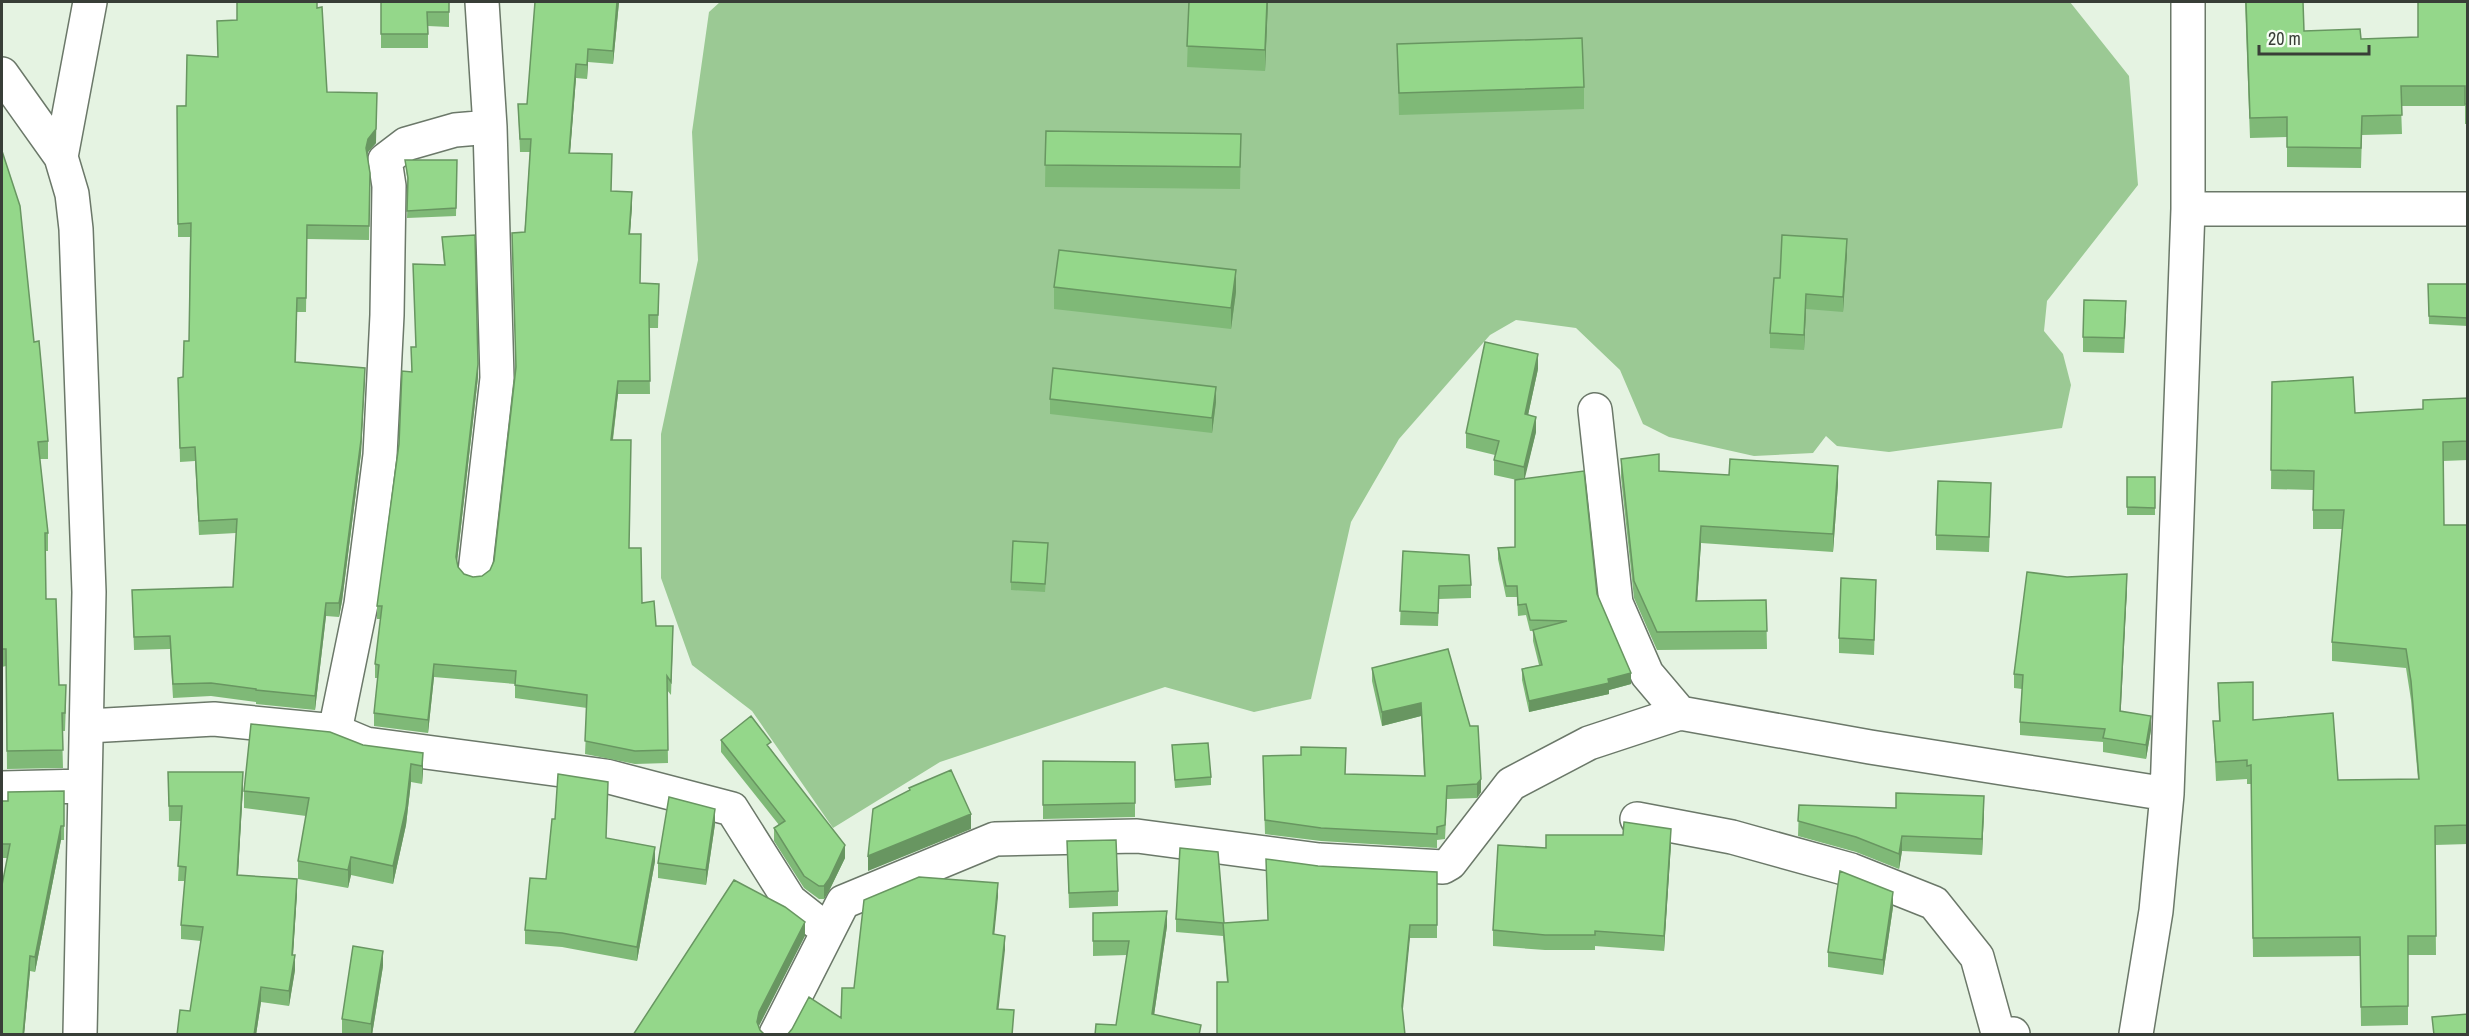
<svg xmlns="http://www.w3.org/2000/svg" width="2469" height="1036" viewBox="0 0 2469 1036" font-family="'Archivo Narrow',sans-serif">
<rect width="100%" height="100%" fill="#e5f3e2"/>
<path fill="#9bc994" d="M720,2H2070L2129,76L2138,185L2047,301L2044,331L2063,354L2071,385L2062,428L1889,452L1837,446L1826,436L1813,453L1754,456L1669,437L1643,424L1620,370L1576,328L1516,320L1490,335L1399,439L1351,522L1311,699L1254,712L1165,687L940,762L833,828L752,711L692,665L661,578V434L698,260L692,132L709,12Z"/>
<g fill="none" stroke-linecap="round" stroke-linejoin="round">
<g stroke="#6b7869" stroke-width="36">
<path id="minor" d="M2,74L61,157L72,194L76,229L89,592L80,1034
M61,157L90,2
M2188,209V2
M1595,410L1616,603L1647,674L1680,713
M475,572L497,378L490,127L482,2
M88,726L214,719L335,731L366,744L606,776L732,809L790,901L828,931
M335,731L361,604L380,455L387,315L389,186L385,160L406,144L455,130L490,127
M2,788L85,786
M1637,819L1732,837L1851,870L1934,903L1977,957L1998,1033L2013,1034
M776,1034L843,902L995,839L1137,836L1319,860L1443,867L1450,863L1511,784L1589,743L1680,713L1870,747L2167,794
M2136,1034L2156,911L2167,794L2188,209H2468"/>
</g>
<use href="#minor" stroke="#fff" stroke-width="33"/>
</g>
<path fill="#7fb977" d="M381,2H449V27L428,26V48H381Z
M535,2H619L613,64L588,62L587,79L576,78L570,153L611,191L632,206L630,234L640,283L659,284L658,328H649L650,394H618L613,440L629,548L642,603L656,626L673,639L671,695L667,690L668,763L635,764L585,754L587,708L515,698V684L434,677L428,733L374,726V713L378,678H375V664L381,619H377V606L411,372L416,347L413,264L444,265L442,237L478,377L457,562L458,567L464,574L473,577L482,576L490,570L494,561L515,369L530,152H520L518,104H527Z
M1189,2H1268L1265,71L1187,67Z
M2245,2H2303L2304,31L2361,39L2418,37L2468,2V124H2465V106H2401L2402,134L2362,135L2361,168L2287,167V137L2250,138Z
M1397,44L1584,87V109L1399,115Z
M327,92L376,143L368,152L367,155L370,173L369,240L307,239L306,312H297L296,362L365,381L361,453L342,601L339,617L326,616L315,710L256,704V702L211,696L173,698L170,649L134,650L132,590L233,587L236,533L199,535L195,461L180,462L178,378L183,377L189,341L190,237H178L177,106Z
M1046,131L1241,134L1240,189L1045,187Z
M2,151L34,342L48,441V459H40L48,533V551H45L46,599L59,685L66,703L65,731H62L63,768L7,769L6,666L2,667Z
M405,160H457L456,216L407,218L408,185Z
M1847,254L1843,312L1806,309L1804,350L1770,348V333L1780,278Z
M2428,284H2468V326L2429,324Z
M1054,287L1236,292L1231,329L1054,309Z
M2126,316L2124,353L2083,352V337Z
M1538,369L1528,415L1536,432L1524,479L1597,594L1631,684L1609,690V694L1529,712L1522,680V669L1539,665L1533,641V631H1530L1526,615L1518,616L1517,597H1506L1498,559V548L1515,547L1517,480L1494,475V460L1495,455L1466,448V433Z
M2272,382L2355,413L2423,409L2468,398V460L2443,461L2444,525H2468V844L2435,845L2436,955H2408V1025L2361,1026L2360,956L2253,957L2251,784H2247V779L2216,781L2213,721H2219L2218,683L2253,720L2338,780L2418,779L2411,700L2406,668L2332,661V642L2342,529H2313V490L2271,489Z
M1050,399L1216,402L1212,433L1050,414Z
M1621,459L1659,471L1838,484L1833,552L1701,543L1697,601L1766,600L1767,649L1657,650L1634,598L1621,477Z
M2127,477H2155V515H2127Z
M1991,498L1989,552L1936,550V535Z
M1048,551L1045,592L1011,590V582Z
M1403,551L1471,585V598L1439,599L1438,626L1400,625Z
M2127,588L2120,711L2151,730L2146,759L2103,752V742L2020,735V722L2022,689L2014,688V674Z
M1876,595L1874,655L1839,653V638Z
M1448,649L1481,792L1477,798L1447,799L1445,839L1437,840V848L1321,841L1265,834L1263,770L1301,755L1346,774L1424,776L1421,716L1382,726L1372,681V668Z
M721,740L771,749L845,858L829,891L824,899H819L804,888L774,841V828L779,825L721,752Z
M363,745L423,753V771L422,784L411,782L406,825L393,884L351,875L348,888L298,879V861L306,816L244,808V791Z
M1172,745L1211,777V785L1175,788Z
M1043,761L1135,762V817L1043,819Z
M168,772L243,787L238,875L297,893L293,955L295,970L289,1006L261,1002L256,1035H177L190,1011L201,941L181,939V925L185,881H178L181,821H169Z
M64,791V840H61L35,972L30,971L24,1035H2L7,858H2V801H8Z
M608,796L606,838L655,861L637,961L562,947L525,944V930L546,879L555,819Z
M1799,805L1984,811L1982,855L1902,851L1899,869L1856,852L1798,836Z
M715,824L706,885L658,878V863Z
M1067,841L1118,891V906L1069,908Z
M1671,844L1664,951L1595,946V950H1545L1493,946V930L1546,848Z
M1318,866L1437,872V938H1410L1227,982L1223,936L1176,932V919L1224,923L1268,920Z
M1893,907L1883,975L1828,967V952Z
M1093,913L1167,926L1154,1015L1201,1035L1116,1025L1127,955L1093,956Z
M383,966L372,1035L342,1034V1019Z"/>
<path fill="#689661" d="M617,2H619L613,64V51Z
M1267,2H1268L1265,71V50Z
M588,49V62L587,79V65Z
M576,64V78L569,166V153Z
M377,93L376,143L368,152L366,162V148Z
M632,192V206L629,247V234Z
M1847,239V254L1843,312V297Z
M1236,270V292L1231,329V308Z
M1806,294V309L1804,350V335Z
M1538,354V369L1525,429V414Z
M478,364V377L456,570V557Z
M365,368L361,453L342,601L339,617V603Z
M618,381V394L611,453V440Z
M1216,387V402L1212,433V418Z
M1536,417V432L1524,482V467Z
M1838,466V484L1833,552V534Z
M1701,526V543L1696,618V601Z
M2127,574V588L2120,725V711Z
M326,603V616L315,710V696Z
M434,664V677L428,733V720Z
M1631,673V684L1609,690V694L1529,712V701Z
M1421,703V716L1382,726V712Z
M2151,716V730L2146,759V745Z
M423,753V771L422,784V766Z
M411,764V782L406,825L393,884V866Z
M243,772V787L237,890V875Z
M1481,779V792L1477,798V784Z
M1984,796V811L1982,855V839Z
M715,809V824L706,885V870Z
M971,814V829L868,871V856Z
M61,826V840L35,972V957Z
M1671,829V844L1664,951V936Z
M1902,836V851L1899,869V854Z
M845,845V858L829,891L824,899V886Z
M655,847V861L637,961V947Z
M351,857V875L348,888V870Z
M297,879V893L292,970V955Z
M998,883V897L993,948V934Z
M1893,892V907L1883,975V960Z
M1167,911V926L1152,1029V1014Z
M805,922V936L759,1026L757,1022L759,1012Z
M1410,925V938L1402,1019V1006Z
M1005,936V950L997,1023V1009Z
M383,951V966L372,1035H371V1024Z
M295,955V970L289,1006V991Z
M30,956V971L24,1035H23Z
M261,987V1002L256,1035H254Z"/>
<path fill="#94d78a" stroke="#689661" stroke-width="1.5" d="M237,2H317V8L322,7L327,92L377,93L376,129L368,139L366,148L370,173L369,226L307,225L306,298H297L295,362L365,368L361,440L342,587L339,603H326L315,696L256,690V689L211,683L173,684L170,636L134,637L132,590L233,587L237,519L199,521L195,447L180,448L178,378L183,377L184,341H189L191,223L178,224L177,106H186L187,55L218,57L217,21L237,20Z
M381,2H449V12H427L428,34H381Z
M535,2H617L613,51L588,49L587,65L576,64L569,153L612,154L611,191L632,192L629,234H641L640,283L659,284L658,315H649L650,381H618L611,440H631L629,548H641L642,603L654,601L656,626H673L671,682L667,676L668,750L635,751L585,741L587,695L515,685L516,671L434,664L428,720L374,713L379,665L375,664L382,606H377L399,444L402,371L412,372L411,347H416L413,264L445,265L442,237L475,235L478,364L456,557L458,567L464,574L473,577L482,576L490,570L494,561L516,367L512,233L525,232L531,139H520L518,104H527Z
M1189,2H1267L1265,50L1187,46Z
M2246,2H2303L2304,31L2360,29L2361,39L2418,37V2H2468V104H2465V86H2401L2402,115L2362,116L2361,148L2287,147V117L2250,118Z
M1582,38L1584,87L1399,93L1397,44Z
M1046,131L1241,134L1240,167L1045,165Z
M2,151L20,206L34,342L39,341L42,373L48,441L38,442L48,533H45L46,599H56L59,685H66L65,713H62L63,750L7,751L6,649H2Z
M405,160H457L456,208L407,211L408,178Z
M1782,235L1847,239L1843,297L1806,294L1804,335L1770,333L1774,278H1780Z
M1059,250L1236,270L1231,308L1054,287Z
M2428,284H2468V318L2429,316Z
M2084,300L2126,301L2124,338L2083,337Z
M1485,342L1538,354L1525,414L1536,417L1524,467L1494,460L1499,441L1466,433Z
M1053,368L1216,387L1212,418L1050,399Z
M2353,377L2355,413L2423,409V400L2468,398V441L2443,442L2444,525H2468V825L2435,826L2436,936H2408V1006L2361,1007L2360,937L2253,938L2251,765L2247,766V760L2216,762L2213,721H2220L2218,683L2253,682V720L2333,713L2338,780L2419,779L2411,681L2406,649L2332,642L2344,510H2313L2314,471L2271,470L2272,382Z
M1659,454V471L1729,475L1730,459L1838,466L1833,534L1701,526L1696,601L1766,600L1767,631L1657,632L1634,581L1621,459Z
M1584,471L1597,594L1631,673L1608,679L1609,683L1529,701L1522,669L1542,665L1533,630L1567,621L1530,620L1526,604L1518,605L1517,586H1506L1498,548L1515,547V480Z
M2127,477H2155V508L2127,507Z
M1938,481L1991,483L1989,537L1936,535Z
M1013,541L1048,543L1045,584L1011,582Z
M1403,551L1469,555L1471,585L1439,586L1438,613L1400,611Z
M2027,572L2067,577L2127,574L2120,711L2151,716L2146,745L2103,738L2105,729L2020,722L2023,675L2014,674Z
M1841,578L1876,580L1874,640L1839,638Z
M1448,649L1470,726H1478L1481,779L1477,784L1447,786L1445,825L1437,827V834L1321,828L1265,820L1263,756L1301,755V747L1346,748L1345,774L1425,776L1421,703L1382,712L1372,668Z
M751,716L771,742L767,745L845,845L829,879L824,886H819L804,876L774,828L785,821L721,740Z
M251,724L330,732L363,745L423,753L422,766L411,764L406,808L393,866L351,857L348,870L298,861L309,798L244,791Z
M1208,743L1211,777L1175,780L1172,745Z
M1043,761L1135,762V803L1043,805Z
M951,770L971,814L868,856L873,809L910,790L909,788Z
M168,772H243L237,875L297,879L292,955H295L289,991L261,987L254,1035H177L180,1010L190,1011L203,927L181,925L186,867L178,866L182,806H169Z
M558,774L608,782L606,838L655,847L637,947L562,933L525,930L530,878L546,879L552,819H555Z
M64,791V826H61L35,957L30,956L23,1035H2V885L10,844H2V801H8V792Z
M1896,793L1984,796L1982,839L1902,836L1899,854L1856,837L1798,821L1799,805L1896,808Z
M669,797L715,809L706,870L658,863Z
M1624,822L1671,829L1664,936L1595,931V935H1545L1493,930L1498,845L1546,848V835H1623Z
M1116,840L1118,891L1069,893L1067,841Z
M1180,848L1218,852L1224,923L1268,920L1266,859L1318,866L1437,872V925H1410L1402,1006L1405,1035H1217V982H1228L1223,923L1176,919Z
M1840,871L1893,892L1883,960L1828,952Z
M919,877L998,883L993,934L1005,936L997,1009L1014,1010L1012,1035H787L792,1029L809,997L841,1018L842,988H854L864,900Z
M734,880L785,907L805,922L759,1012L757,1022L760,1030L765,1035H633Z
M1167,911L1152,1014L1201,1025L1199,1035H1095L1096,1024L1116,1025L1129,941H1093V913Z
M353,946L383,951L371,1024L342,1019Z
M2468,1014V1035H2434L2432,1017Z"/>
<rect width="2469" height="1036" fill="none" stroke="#383e37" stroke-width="6"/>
<path d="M2259 45v9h110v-9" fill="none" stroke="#383e37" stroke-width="3"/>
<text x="2268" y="45" font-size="18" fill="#383e37" stroke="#f6fef4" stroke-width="4.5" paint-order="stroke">20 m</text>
</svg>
